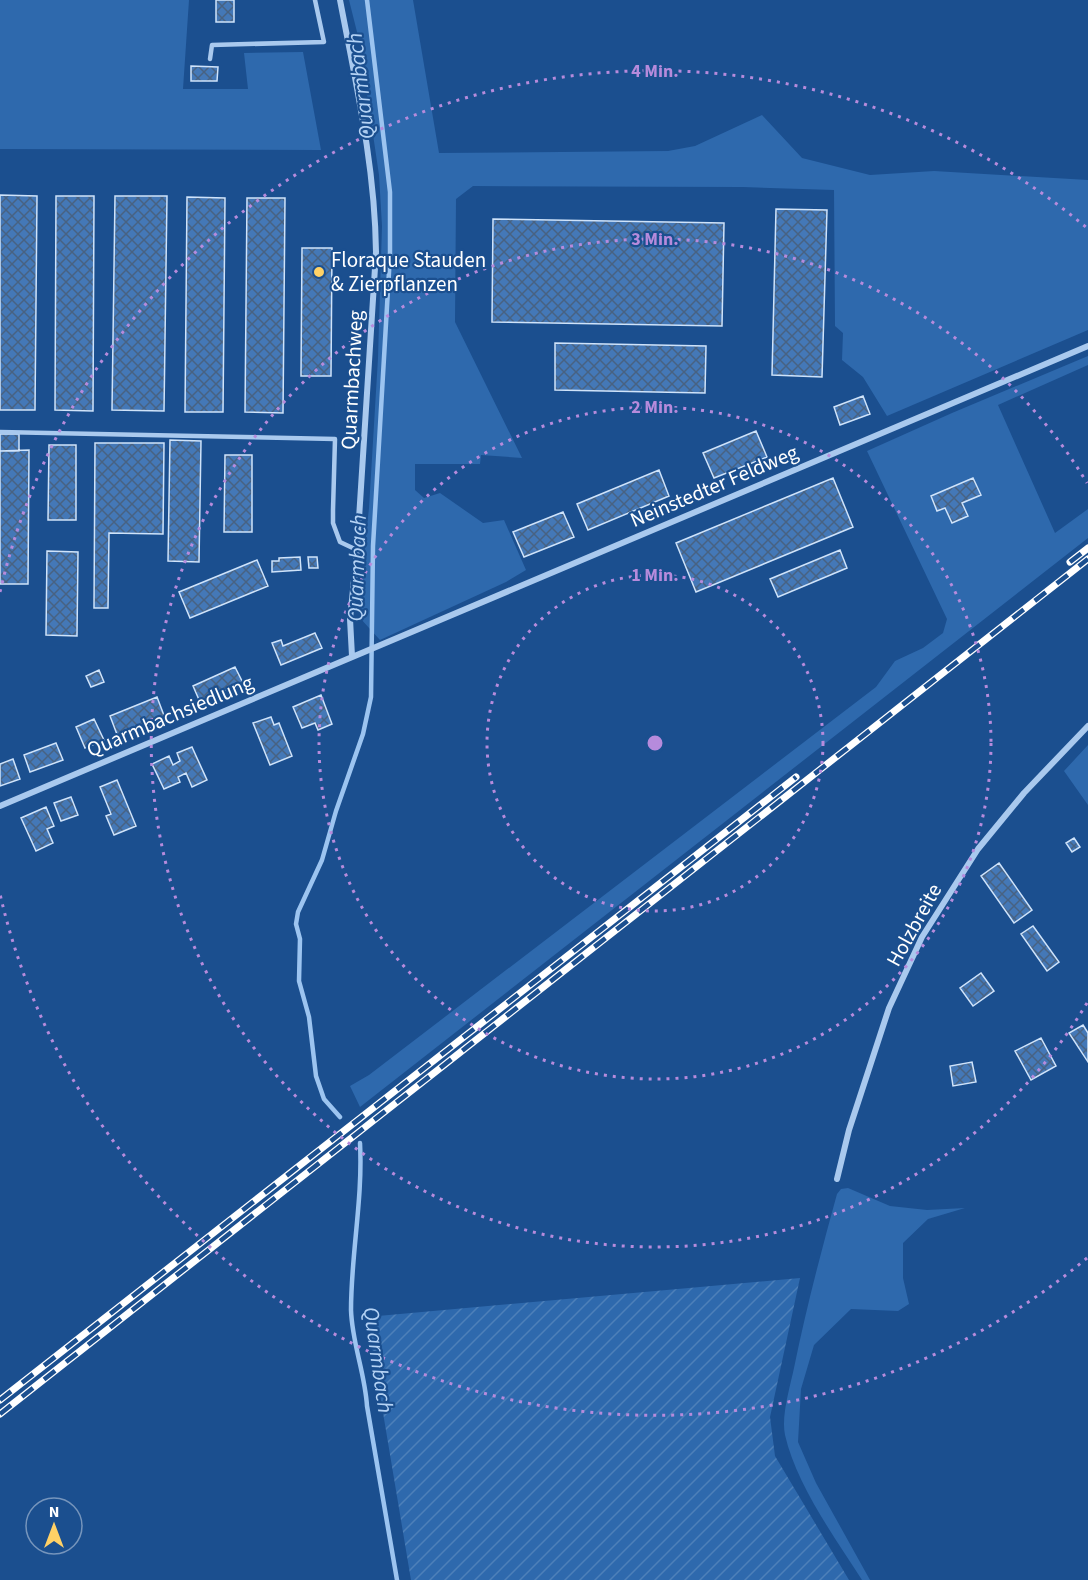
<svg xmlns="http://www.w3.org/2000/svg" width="1088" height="1580" viewBox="0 0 1088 1580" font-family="'Source Sans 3',sans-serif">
<defs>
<pattern id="garden-furrows" width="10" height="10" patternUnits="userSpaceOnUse" patternTransform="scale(1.5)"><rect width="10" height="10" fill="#2e69ad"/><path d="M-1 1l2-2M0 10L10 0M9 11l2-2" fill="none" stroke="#4d80b9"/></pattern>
<pattern id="building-cross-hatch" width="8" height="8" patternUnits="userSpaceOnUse" patternTransform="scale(1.5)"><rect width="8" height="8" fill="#4478b7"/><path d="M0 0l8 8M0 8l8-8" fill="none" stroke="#486282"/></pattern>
</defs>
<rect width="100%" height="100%" fill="#1b4f8f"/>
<path fill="#2e69ad" d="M0,0H189L183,89H248L244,53L303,52L321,150L0,149Z
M349,0H413L439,153L668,151L695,146L762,115L802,158L870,175L934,171L1088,180V330L887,416L863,377L842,360L843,333L835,326L834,190L743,187L473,186L456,199L455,322L522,458L481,455L480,464H415V490L424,498L440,493L483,523L504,520L526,570L506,582L380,640L360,618V592L369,508L378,358L382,226L379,175L359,40Z
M1088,356V365L998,405L1055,533L1088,509V538L360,1107L350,1086L369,1075L876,687L895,661L923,648L943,633L947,619L867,451L952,413Z
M1088,745V805L1064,771Z
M848,1188L890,1206L927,1210L965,1208L928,1219L903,1243V1278L909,1304L898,1311L851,1309L814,1345L801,1389L798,1442L816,1483L870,1580H862C835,1538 796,1484 785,1435C781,1416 790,1387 794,1368C806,1309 821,1252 837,1194L841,1189Z"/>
<path fill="url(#garden-furrows)" d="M800,1278L770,1417L775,1456L849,1580H411L367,1317Z"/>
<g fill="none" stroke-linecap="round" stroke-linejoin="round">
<path stroke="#9cc4f0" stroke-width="4.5" d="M340,1117L324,1099L316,1076L309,1017L299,981L300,939L296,924L298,912L322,860L336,811L363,734L371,697L373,546L390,255V192L367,0
M360,1143C363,1199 351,1254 351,1310C352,1343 365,1373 367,1406L397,1580"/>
</g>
<path fill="url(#building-cross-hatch)" stroke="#cfe3fa" stroke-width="1.5" d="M216,0H234V22H216Z
M191,66L218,67L217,81H191Z
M0,195L37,196L35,410H0Z
M56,196H94L93,411L55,410Z
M115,196H167L164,411L112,410Z
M187,197L225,198L223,412H185Z
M247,198H285L283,413L245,412Z
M776,209L827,210L822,377L772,375Z
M493,219L724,223L722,326L492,322Z
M302,248H332L331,376H301Z
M555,343L706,346L705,393L555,390Z
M863,396L870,414L840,425L834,407Z
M756,431L767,457L714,478L703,453Z
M0,434H19V451H0Z
M170,440L201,441L199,562L168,561Z
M95,443H164L163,534L109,533L108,608H94Z
M49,445H76V520H48Z
M29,450L28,584H0V451Z
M225,455H252V532H224Z
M659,470L669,496L588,530L577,504Z
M833,478L853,527L696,592L676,543Z
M973,478L981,495L962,503L968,516L952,523L945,508L937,511L931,496Z
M563,512L574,537L524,557L513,532Z
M840,550L847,568L778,597L770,579Z
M47,551L78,552L77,636L46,635Z
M300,557L301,570L272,572V561H279V558Z
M308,557H317L318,568H309Z
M257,560L268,586L190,618L179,592Z
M315,633L322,648L281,665L272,643L281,640L283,646Z
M235,667L243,683L200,702L193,686Z
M99,670L104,682L91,687L86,676Z
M321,695L332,724L318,730L315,723L302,728L293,707Z
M157,697L165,718L118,737L110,716Z
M271,717L274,725L279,723L292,756L270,765L253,723Z
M94,719L104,740L85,748L76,727Z
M56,743L63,760L30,772L24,755Z
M192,747L207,780L192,787L186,773L178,777L180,782L164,789L152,764L169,756L173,765L180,761L177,753Z
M13,759L20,779L0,786V764Z
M117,780L136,826L114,835L106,816L111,814L100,787Z
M71,797L78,815L61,821L54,803Z
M46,807L54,826L47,829L53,843L36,851L21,818Z
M1074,838L1080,847L1072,852L1066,843Z
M999,863L1032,910L1014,923L981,876Z
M1033,926L1059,962L1047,971L1021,934Z
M981,973L994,991L973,1006L960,988Z
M1083,1025L1088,1033V1062L1069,1033Z
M1041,1038L1056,1066L1031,1080L1015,1051Z
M972,1062L976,1082L953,1086L950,1066Z"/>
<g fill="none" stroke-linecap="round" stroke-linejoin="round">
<path stroke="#a9c9ee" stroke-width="4.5" d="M210,59L212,45L324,42L315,0
M0,432L335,439L333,510V523L340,542L357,550"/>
<path stroke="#a9c9ee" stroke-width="6" d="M340,0C356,84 375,166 376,252L357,550L350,619L352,656
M0,806L1088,346
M837,1179L849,1130L889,1008L922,937L978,849L1024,793L1088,726"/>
<g stroke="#fff" stroke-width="7">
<path id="rail" d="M1070,562L1088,548
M0,1400L796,777
M0,1414L1088,559"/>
</g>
<use href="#rail" stroke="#1b4f8f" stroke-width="4.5" stroke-dasharray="14" stroke-linecap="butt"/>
</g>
<g fill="none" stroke="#b68bdc" stroke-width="3" stroke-dasharray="3 6">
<circle cx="655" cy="743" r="168"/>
<circle cx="655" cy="743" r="336"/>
<path d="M1087 1003A504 504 0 1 1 1087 483"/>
<path d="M1087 1258A672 672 0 0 1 0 894M0 592A672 672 0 0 1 1087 228"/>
</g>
<circle fill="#ffd166" stroke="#1b4f8f" stroke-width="2" cx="319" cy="272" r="6"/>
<g text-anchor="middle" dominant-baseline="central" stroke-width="4.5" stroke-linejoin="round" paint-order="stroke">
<g font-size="21" fill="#fff" stroke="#1b4f8f" text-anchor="start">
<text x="331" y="260">Floraque Stauden<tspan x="331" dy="24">&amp; Zierpflanzen</tspan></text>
</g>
<g font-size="21" fill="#fff" stroke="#1b4f8f">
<text transform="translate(352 380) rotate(-87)">Quarmbachweg</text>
<text transform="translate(714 486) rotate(-23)">Neinstedter Feldweg</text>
<text transform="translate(170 716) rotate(-23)">Quarmbachsiedlung</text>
<text transform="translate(914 925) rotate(-61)">Holzbreite</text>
</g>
<g font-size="22" font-style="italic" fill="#b5d3f5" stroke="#1b4f8f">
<text transform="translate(361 86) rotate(-97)">Quarmbach</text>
<text transform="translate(357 568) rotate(-88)">Quarmbach</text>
<text transform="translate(378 1360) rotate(82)">Quarmbach</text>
</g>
</g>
<circle cx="655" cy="743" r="9" fill="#b68bdc" stroke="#1b4f8f" stroke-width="3"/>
<g font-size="18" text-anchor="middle" font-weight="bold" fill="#b68bdc" stroke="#1b4f8f" stroke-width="4.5" stroke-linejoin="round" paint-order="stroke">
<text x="655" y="77">4 Min.</text>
<text x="655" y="245">3 Min.</text>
<text x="655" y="413">2 Min.</text>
<text x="655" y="581">1 Min.</text>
</g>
<g transform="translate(54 1526)"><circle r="28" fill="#1b4f8f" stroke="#7695bc" stroke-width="1.5"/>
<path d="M0-4.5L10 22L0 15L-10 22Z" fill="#ffd166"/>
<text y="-9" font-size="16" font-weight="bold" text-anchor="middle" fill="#ffffff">N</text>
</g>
</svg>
